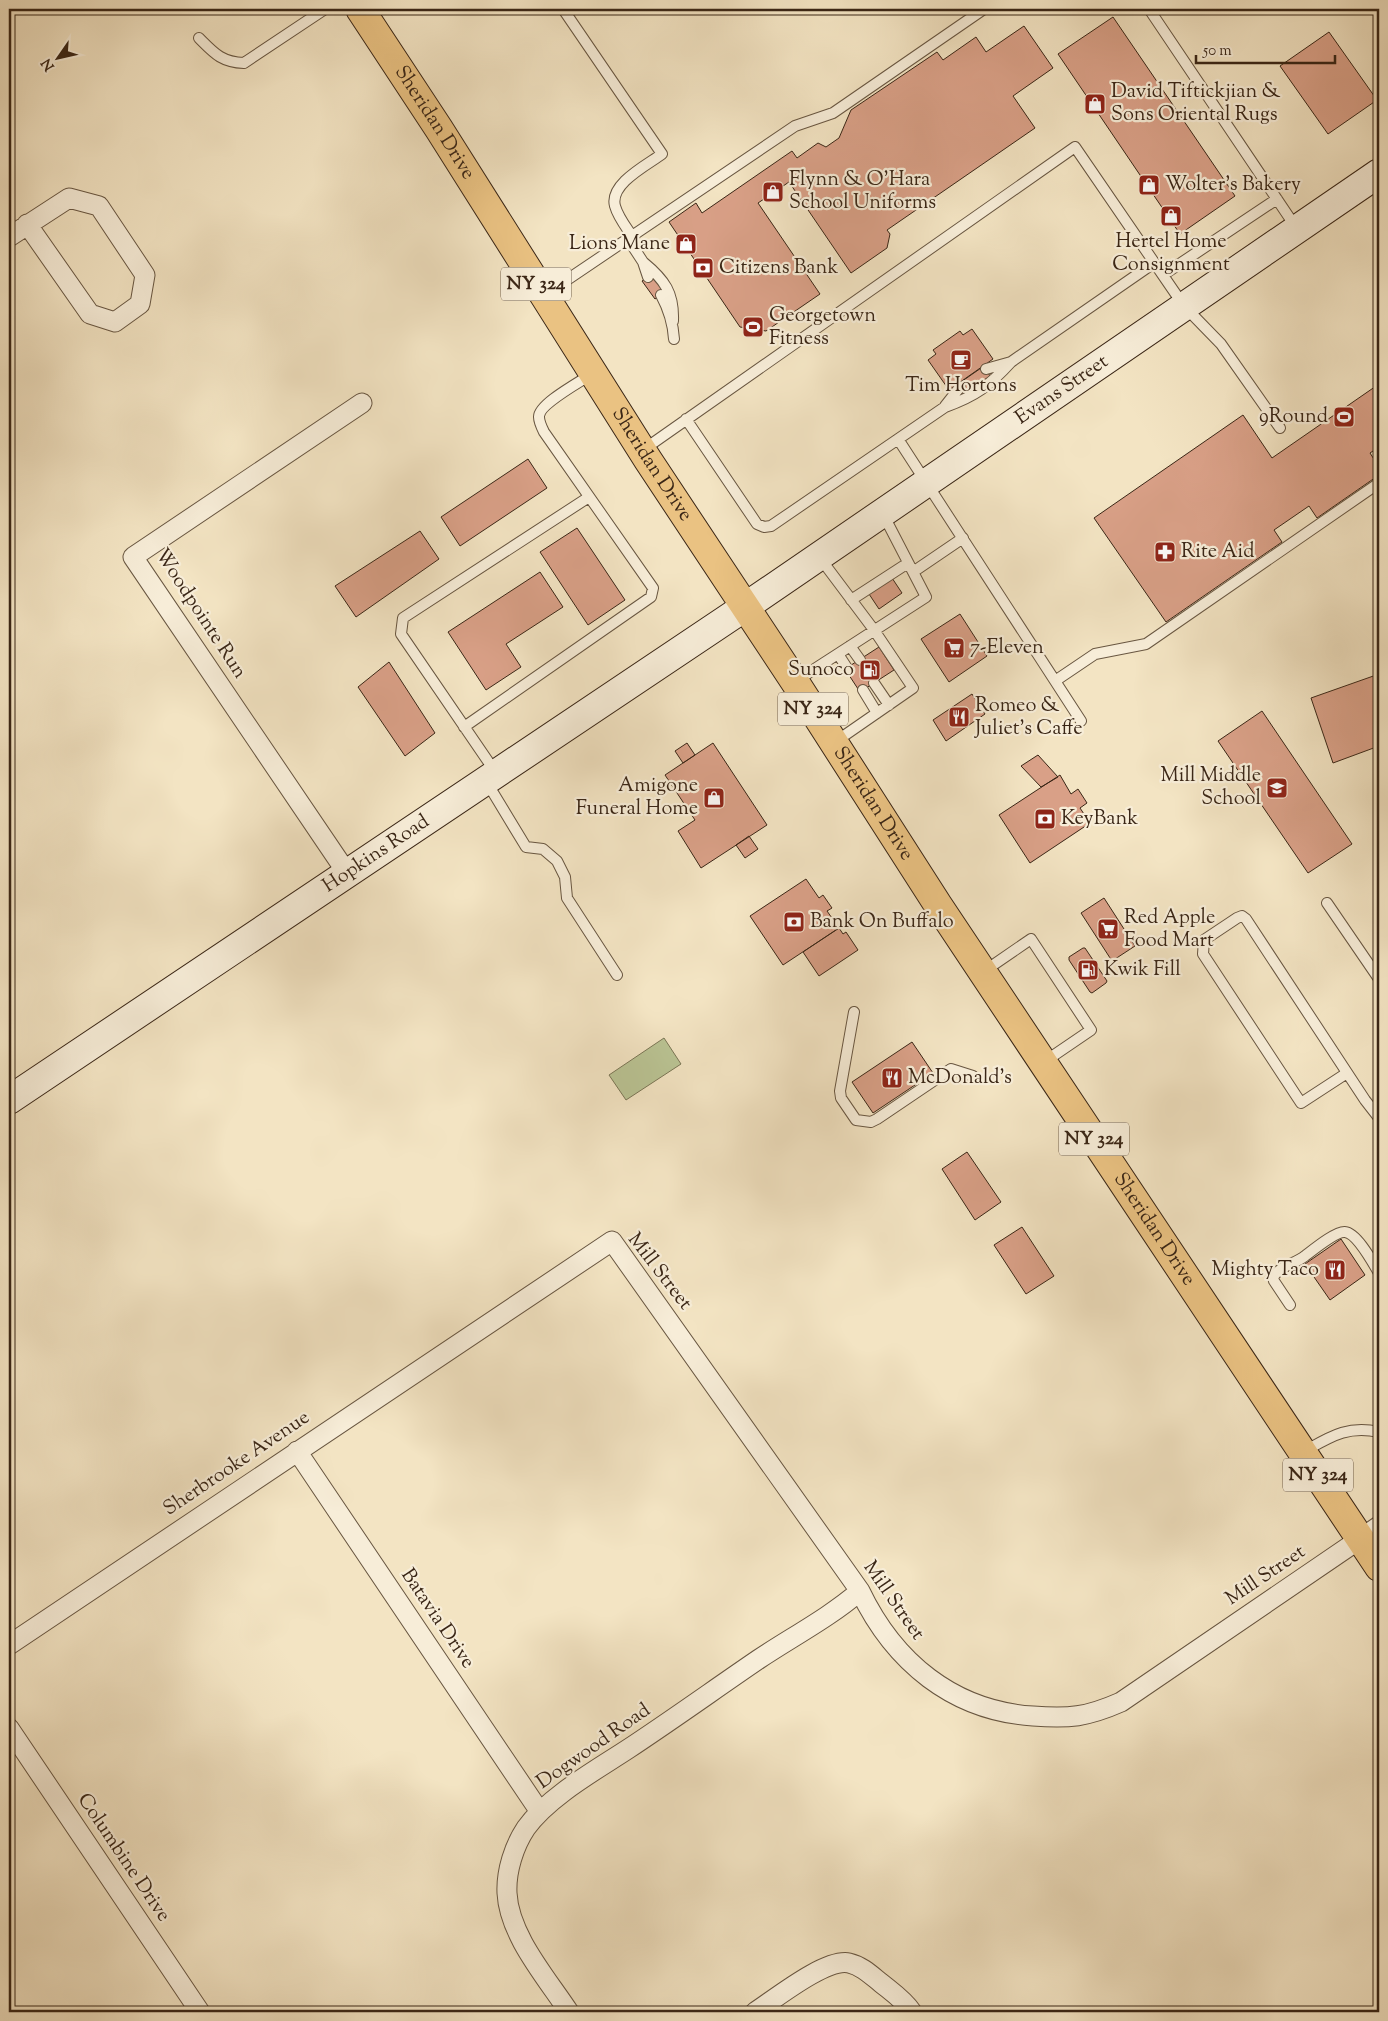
<svg xmlns="http://www.w3.org/2000/svg" width="1388" height="2021" viewBox="0 0 1388 2021" font-family="'Sorts Mill Goudy',serif">
<rect width="100%" height="100%" fill="#f3e4c3"/>
<filter id="stains"><feTurbulence type="fractalNoise" baseFrequency=".004" numOctaves="4"/><feColorMatrix values="0 0 0 0 .2 0 0 0 0 .09 0 0 0 0 .02 0 0 0 .5 -.17"/></filter>
<radialGradient id="worn" r=".72"><stop offset=".6" stop-color="#630" stop-opacity="0"/><stop offset="1" stop-color="#630" stop-opacity=".3"/></radialGradient>
<path fill="#bac494" stroke="#7a7555" d="M664,1038L681,1064L626,1100L609,1075Z"/>
<path fill="#d9a087" stroke="#3a2616" d="M1113,17L1235,196L1180,234L1058,54Z
M1024,26L1053,68L1013,96L1035,128L887,230L890,234L887,248L851,273L789,182L758,203L820,294L766,331L740,327L669,222L696,203L702,213L792,151L797,158L818,143L826,147L839,138L851,110L937,52L943,60L976,37L986,52Z
M1329,32L1377,100L1328,134L1280,66Z
M654,273L667,291L655,299L642,281Z
M972,329L993,359L949,390L928,360L936,354L933,350L960,331L963,335Z
M984,366L990,376L965,393L958,384Z
M1379,384V447L1370,453L1379,467V475L1317,518L1309,506L1274,530L1282,542L1166,622L1094,518L1243,415L1272,458Z
M528,459L547,488L460,546L441,517Z
M577,528L625,600L588,625L540,552Z
M420,531L439,559L356,617L335,586Z
M540,572L563,607L506,644L521,667L486,690L448,632Z
M892,578L902,593L879,609L869,594Z
M960,614L987,656L949,682L921,639Z
M879,647L894,670L860,692L845,669Z
M389,662L435,733L405,756L358,687Z
M1379,674V746L1333,763L1311,698Z
M972,694L985,714L946,741L933,720Z
M1262,711L1352,844L1308,873L1218,741Z
M687,743L695,755L683,763L675,751Z
M713,743L767,825L701,868L678,831L695,820L665,775Z
M1038,755L1058,777L1041,787L1021,766Z
M1060,775L1071,794L1078,789L1087,803L1080,808L1090,823L1030,863L999,815Z
M749,836L758,849L745,858L736,845Z
M806,879L819,898L823,895L832,908L827,911L839,928L783,965L750,916Z
M1104,898L1135,946L1112,961L1081,913Z
M839,928L843,934L846,932L858,950L819,976L803,952Z
M1083,948H1085L1107,981L1106,983L1092,993L1090,992L1069,960V957Z
M912,1042L933,1073L873,1113L852,1082Z
M967,1152L1001,1202L975,1220L942,1169Z
M1022,1227L1054,1276L1026,1294L994,1245Z
M1341,1239L1365,1275L1330,1300L1305,1264Z"/>
<g fill="none" stroke-linecap="round" stroke-linejoin="round">
<g stroke="#685641" stroke-width="12">
<path id="lane" d="M563,9L662,154C647,165 609,184 615,206C618,217 626,227 632,236
M1149,9L1297,229
M199,38C214,53 221,62 244,63L325,9
M628,239L643,262L648,277
M643,262C665,280 674,293 673,321
M1163,275L1277,199
M546,294L795,126L833,113L984,9
M661,295C669,310 673,322 674,339
M986,369L1011,362
M945,406L960,387
M686,419L757,524L764,527L771,526L945,407C976,396 989,386 1011,362L1154,263
M898,439L1081,721
M643,450L1075,147L1184,306L1221,344L1280,428
M820,558L874,630L913,688L835,742
M913,572L963,538
M851,600L908,563
M850,646L860,660
M838,654L847,668
M796,681L926,597L883,514
M1055,681L1095,654L1146,644L1379,483
M874,683L889,705
M863,690L877,713
M464,727L651,597L653,588L544,432C542,428 539,422 539,417C538,404 582,381 593,373
M496,773L401,634L403,618L589,497
M486,781L526,847L543,849L557,861L565,877L567,898L617,975
M1327,903L1379,979
M983,972L1031,939L1091,1030L1044,1062
M854,1012L840,1091L841,1098L856,1120L871,1122L877,1119L951,1069L973,1076
M1347,1073L1301,1103L1203,954L1204,940L1237,918L1242,916L1246,919L1365,1100L1379,1118
M1290,1305L1274,1281L1273,1277C1281,1265 1295,1264 1305,1256C1313,1250 1336,1231 1345,1232C1357,1233 1373,1263 1379,1273
M1303,1452C1330,1437 1347,1425 1379,1432"/>
</g>
<g stroke="#685641" stroke-width="21">
<path id="street" d="M9,237L69,198L99,206L145,275L140,304L115,322L90,314L27,224
M347,873L133,557L362,403
M297,1451L540,1812
M9,1645L612,1241L860,1591C894,1662 953,1711 1033,1716C1069,1719 1087,1717 1121,1702L1379,1526
M9,1728L200,2012
M569,2012C546,1977 509,1935 507,1893C506,1871 514,1846 526,1828C548,1797 596,1770 628,1749C672,1720 715,1689 759,1659C792,1637 830,1617 860,1591
M755,2012C775,1999 826,1958 849,1963C862,1966 871,1975 881,1983C892,1992 904,2000 912,2012"/>
</g>
<g stroke="#3a2616" stroke-width="30">
<g id="secondary">
<path id="s1" d="M9,1100L745,607L1379,173"/>
</g>
</g>
<g stroke="#3a2616" stroke-width="30">
<g id="primary">
<path id="s2" d="M360,9L439,129L648,460L795,682L938,905L1379,1567"/>
</g>
</g>
<use href="#lane" stroke="#f7edd8" stroke-width="10"/>
<use href="#street" stroke="#f7edd8" stroke-width="19"/>
<use href="#secondary" stroke="#f7edd8" stroke-width="28"/>
<use href="#primary" stroke="#eac282" stroke-width="28"/>
</g>
<defs>
<g id="shop-square" transform="scale(1.125)"><rect x="-9" y="-9" width="18" height="18" rx="4" fill="#8f2418" stroke="#f7edd8"/><path d="M-5-2.5h2.3a2.7 3.5 0 0 1 5.4 0H5L5.5 6h-11ZM-1.5-2.5h3a1.5 2.3 0 0 0-3 0Z" fill="#fff"/></g>
<g id="bank-square" transform="scale(1.125)"><rect x="-9" y="-9" width="18" height="18" rx="4" fill="#8f2418" stroke="#f7edd8"/><path d="M-6-4H6V4H-6ZM0-2.3a2.3 2.3 0 1 0 0 4.6a2.3 2.3 0 1 0 0-4.6Z" fill="#fff"/></g>
<g id="stadium-square" transform="scale(1.125)"><rect x="-9" y="-9" width="18" height="18" rx="4" fill="#8f2418" stroke="#f7edd8"/><path d="M0-5a6.5 5 0 1 0 0 10a6.5 5 0 1 0 0-10ZM-3.5-1.8h7v3.6h-7Z" fill="#fff"/></g>
<g id="cafe-square" transform="scale(1.125)"><rect x="-9" y="-9" width="18" height="18" rx="4" fill="#8f2418" stroke="#f7edd8"/><path d="M-5.5-4.5H6V0H3Q3 3.5 0 3.5H-2.5Q-5.5 3.5-5.5 0ZM3-3.2v2h1.7v-2ZM-6 4.5H4V6H-6Z" fill="#fff"/></g>
<g id="pharmacy-square" transform="scale(1.125)"><rect x="-9" y="-9" width="18" height="18" rx="4" fill="#8f2418" stroke="#f7edd8"/><path d="M-2-6h4v4h4v4h-4v4h-4v-4h-4v-4h4Z" fill="#fff"/></g>
<g id="supermarket-square" transform="scale(1.125)"><rect x="-9" y="-9" width="18" height="18" rx="4" fill="#8f2418" stroke="#f7edd8"/><path d="M-6-5.5h2.5l.6 2H6L4.5 2H-2.5L-4.4-4H-6ZM-1.5 3.2a1.3 1.3 0 1 0 .1 0ZM3 3.2a1.3 1.3 0 1 0 .1 0Z" fill="#fff"/></g>
<g id="fuel-square" transform="scale(1.125)"><rect x="-9" y="-9" width="18" height="18" rx="4" fill="#8f2418" stroke="#f7edd8"/><path d="M-5.5-6h7V0h2V4h1.3V-2.5L3-4.5l.8-.8L6-3V5H2.5V1h-1V6h-7ZM-4.2-4.7v3.2H.2V-4.7Z" fill="#fff"/></g>
<g id="restaurant-square" transform="scale(1.125)"><rect x="-9" y="-9" width="18" height="18" rx="4" fill="#8f2418" stroke="#f7edd8"/><path d="M-5-6h1v4h1v-4h1v4h1v-4h1v5L-1.5 .5V6h-2V.5L-5-1ZM5-6V6H3V1.5H1.5Q1.5-4 5-6Z" fill="#fff"/></g>
<g id="school-square" transform="scale(1.125)"><rect x="-9" y="-9" width="18" height="18" rx="4" fill="#8f2418" stroke="#f7edd8"/><path d="M0-5L7-2L0 1L-7-2ZM-4 1L0 2.5L4 1V4Q0 6-4 4Z" fill="#fff"/></g>
</defs>
<g fill-rule="evenodd">
<use href="#shop-square" x="1095" y="104"/>
<use href="#shop-square" x="1149" y="185"/>
<use href="#shop-square" x="773" y="192"/>
<use href="#shop-square" x="1171" y="216"/>
<use href="#shop-square" x="686" y="244"/>
<use href="#bank-square" x="703" y="268"/>
<use href="#stadium-square" x="753" y="327"/>
<use href="#cafe-square" x="961" y="360"/>
<use href="#stadium-square" x="1344" y="417"/>
<use href="#pharmacy-square" x="1165" y="552"/>
<use href="#supermarket-square" x="954" y="648"/>
<use href="#fuel-square" x="870" y="670"/>
<use href="#restaurant-square" x="959" y="717"/>
<use href="#school-square" x="1277" y="788"/>
<use href="#shop-square" x="714" y="798"/>
<use href="#bank-square" x="1045" y="819"/>
<use href="#bank-square" x="794" y="922"/>
<use href="#supermarket-square" x="1108" y="929"/>
<use href="#fuel-square" x="1088" y="970"/>
<use href="#restaurant-square" x="892" y="1078"/>
<use href="#restaurant-square" x="1335" y="1270"/>
</g>
<g text-anchor="middle" dominant-baseline="central" stroke-width="4.5" stroke-linejoin="round" paint-order="stroke">
<g fill="#f7edd8" stroke="#736250" stroke-width="1">
<rect x="501" y="267.5" width="70" height="33" rx="4"/>
<rect x="778" y="692.5" width="70" height="33" rx="4"/>
<rect x="1059" y="1122.5" width="70" height="33" rx="4"/>
<rect x="1283" y="1458.5" width="70" height="33" rx="4"/>
</g>
<g font-size="19" font-weight="bold" fill="#3a2616">
<text x="536" y="284">NY 324</text>
<text x="813" y="709">NY 324</text>
<text x="1094" y="1139">NY 324</text>
<text x="1318" y="1475">NY 324</text>
</g>
<g font-size="20" fill="#3a2616" stroke="#f7edd8" text-anchor="start">
<text x="1111" y="92">David Tiftickjian &amp;<tspan x="1111" dy="23">Sons Oriental Rugs</tspan></text>
<text x="789" y="180">Flynn &amp; O'Hara<tspan x="789" dy="23">School Uniforms</tspan></text>
<text x="1165" y="185">Wolter's Bakery</text>
<text x="1171" y="242" text-anchor="middle">Hertel Home<tspan x="1171" dy="23">Consignment</tspan></text>
<text x="670" y="244" text-anchor="end">Lions Mane</text>
<text x="719" y="268">Citizens Bank</text>
<text x="769" y="316">Georgetown<tspan x="769" dy="23">Fitness</tspan></text>
<text x="961" y="386" text-anchor="middle">Tim Hortons</text>
<text x="1328" y="417" text-anchor="end">9Round</text>
<text x="1181" y="552">Rite Aid</text>
<text x="970" y="648">7-Eleven</text>
<text x="854" y="670" text-anchor="end">Sunoco</text>
<text x="975" y="706">Romeo &amp;<tspan x="975" dy="23">Juliet's Caffe</tspan></text>
<text x="1261" y="776" text-anchor="end">Mill Middle<tspan x="1261" dy="23">School</tspan></text>
<text x="698" y="786" text-anchor="end">Amigone<tspan x="698" dy="23">Funeral Home</tspan></text>
<text x="1061" y="819">KeyBank</text>
<text x="1124" y="918">Red Apple<tspan x="1124" dy="23">Food Mart</tspan></text>
<text x="810" y="922">Bank On Buffalo</text>
<text x="1104" y="970">Kwik Fill</text>
<text x="908" y="1078">McDonald's</text>
<text x="1319" y="1270" text-anchor="end">Mighty Taco</text>
</g>
<g font-size="20" fill="#3a2616" stroke="#f7edd8">
<text stroke="none"><textPath href="#s2" startOffset="136">Sheridan Drive</textPath></text>
<text stroke="none"><textPath href="#s1" startOffset="1270">Evans Street</textPath></text>
<text stroke="none"><textPath href="#s2" startOffset="541">Sheridan Drive</textPath></text>
<text transform="translate(200 614) rotate(57)">Woodpointe Run</text>
<text stroke="none"><textPath href="#s2" startOffset="946">Sheridan Drive</textPath></text>
<text stroke="none"><textPath href="#s1" startOffset="442">Hopkins Road</textPath></text>
<text stroke="none"><textPath href="#s2" startOffset="1456">Sheridan Drive</textPath></text>
<text transform="translate(659 1272) rotate(52)">Mill Street</text>
<text transform="translate(237 1464) rotate(-34)">Sherbrooke Avenue</text>
<text transform="translate(1266 1576) rotate(-34)">Mill Street</text>
<text transform="translate(893 1601) rotate(55)">Mill Street</text>
<text transform="translate(437 1619) rotate(56)">Batavia Drive</text>
<text transform="translate(594 1747) rotate(-35)">Dogwood Road</text>
<text transform="translate(123 1858) rotate(56)">Columbine Drive</text>
</g>
</g>
<rect width="1388" height="2021" fill="none" stroke="#f3e4c3" stroke-width="30"/>
<rect x="10" y="10" width="1368" height="2001" fill="none" stroke="#3a2616" stroke-width="2.5"/>
<rect x="15" y="15" width="1358" height="1991" fill="none" stroke="#3a2616"/>
<g transform="translate(58 58) rotate(236)" stroke="#f7edd8" stroke-width="4" paint-order="stroke">
<path d="M0-4L9 19L0 12L-9 19Z" fill="#3a2616"/>
<text y="-8" font-size="14" font-weight="bold" text-anchor="middle" fill="#3a2616">N</text>
</g>
<path d="M1196 55v8h139v-8" fill="none" stroke="#3a2616" stroke-width="2.5"/>
<text x="1203" y="55" font-size="15" fill="#3a2616" stroke="#f7edd8" stroke-width="4" paint-order="stroke">50 m</text>
<rect width="100%" height="100%" filter="url(#stains)"/>
<rect width="100%" height="100%" fill="url(#worn)"/>
</svg>
